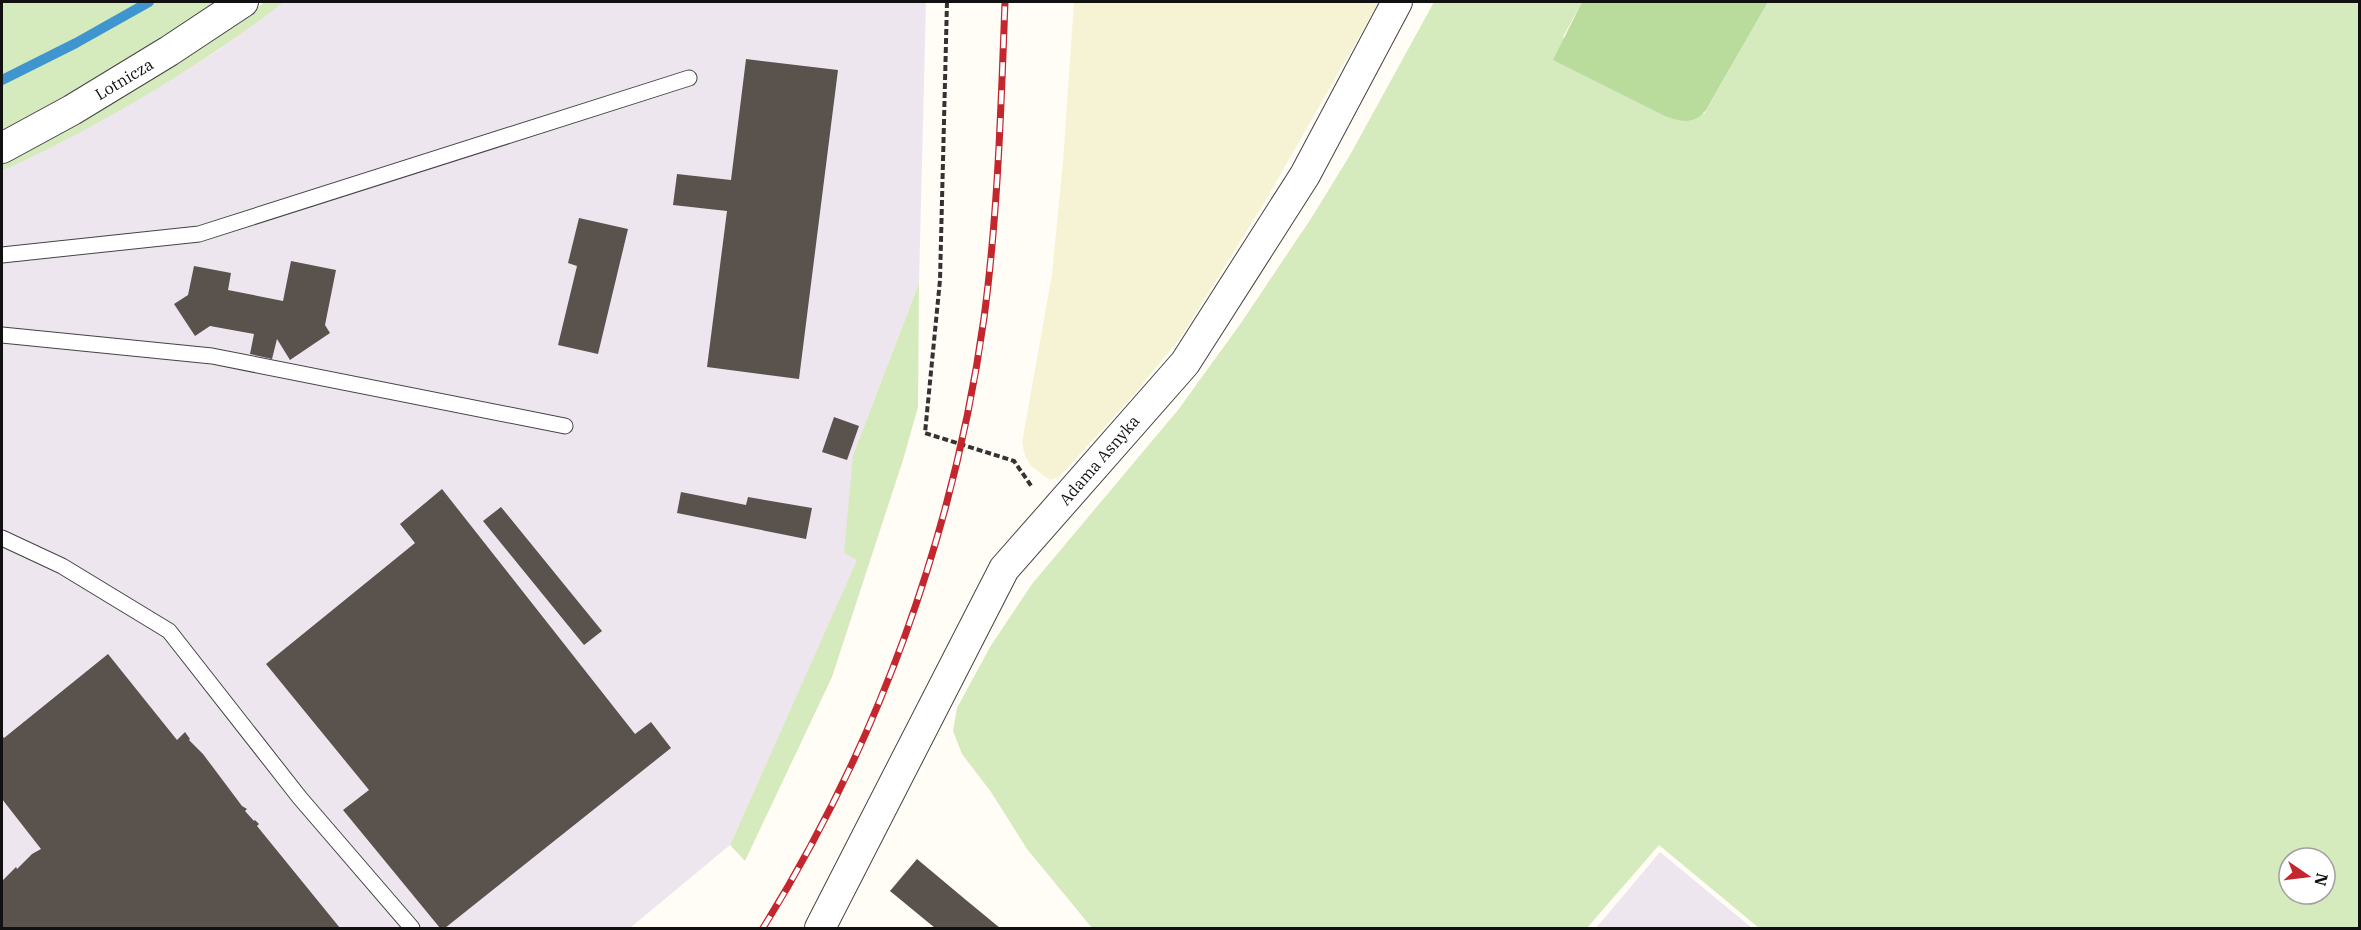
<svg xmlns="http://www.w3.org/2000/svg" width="2361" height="930" viewBox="0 0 2361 930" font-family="'IBM Plex Serif',serif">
<rect width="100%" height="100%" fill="#fffdf5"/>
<path fill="#eee6ef" d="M284,2H926L919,283L853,455L858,559L730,845L630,928H2V171L63,141L166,82L217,51Z
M1660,852L1752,928H1753H1596Z"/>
<path fill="#f6f3d4" d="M1074,2H1379L1264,203L1181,337L1131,398L1059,477L1050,480L1031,466L1025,456L1022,443L1052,274L1063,162Z"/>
<path fill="#d5ebbd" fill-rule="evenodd" d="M2,2H219L79,90L2,133Z
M265,2H284C201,66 98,127 2,171V163L33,147L218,36Z
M1434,2H1582L1563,37L1704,114L1768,2H2359V928H1759L1659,845L1587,928H1092L1027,849L991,792L962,754L953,731L957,708L990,647L1032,584L1178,410L1241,323L1312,217L1350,155ZM2289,858H2325V894H2289Z
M919,283L918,407L903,460L832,677L745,861L730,845L857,560L844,553L853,455Z"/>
<path fill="#b9dc9c" d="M1582,2H1768L1706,110C1694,125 1681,122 1665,116L1553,60Z"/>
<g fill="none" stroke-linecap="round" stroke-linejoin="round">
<path stroke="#3f96cf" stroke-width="10" d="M2,80L76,43L149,2"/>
</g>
<path fill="#5a524d" d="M746,59L838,70L799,379L707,367L727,211L673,205L677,174L731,180Z
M579,218L628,229L598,354L558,345L577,266L568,263Z
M291,261L336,270L325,325L330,333L290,360L277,339L272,359L250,354L254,334L210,326L195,336L174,304L188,295L194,266L231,273L228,290L283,301Z
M834,417L859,426L847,460L822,452Z
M442,489L635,734L651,722L671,748L445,928H440L343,810L369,790L266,664L415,543L400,524Z
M681,492L746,505L748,497L812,508L806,539L677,513Z
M501,507L602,631L584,645L483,521Z
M108,654L177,740L185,732L190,739L189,740L203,754L242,806L247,809L245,811L254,821L255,820L259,824L257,826L340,928H2V881L16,867L17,869L32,854L41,849L2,799V735L4,738Z
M917,859L966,900L1000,928H935L890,891Z"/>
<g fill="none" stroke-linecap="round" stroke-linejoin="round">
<g stroke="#444" stroke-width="17">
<path id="lane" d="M2,255L199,234L689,78
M2,335L212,356L565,426
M2,538L62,566L169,631L300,798L412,928"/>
</g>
<g stroke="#444" stroke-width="32">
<path id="street" d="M2,148L72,110L169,51L243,2
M820,928L1004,569L1185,363L1305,175L1397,2"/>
</g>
<path stroke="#333" stroke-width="4" stroke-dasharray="6 3" stroke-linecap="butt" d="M947,2L940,280L925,433L1014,461L1032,487"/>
<use href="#lane" stroke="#fff" stroke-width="15"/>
<use href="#street" stroke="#fff" stroke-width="30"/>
<g stroke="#c4262e" stroke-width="7">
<path id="rail" d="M763,928C878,743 954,534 984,318C998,213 1001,107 1005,2"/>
</g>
<use href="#rail" stroke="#fff" stroke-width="4.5" stroke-dasharray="14" stroke-linecap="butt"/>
</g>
<g text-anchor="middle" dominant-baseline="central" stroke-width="6" stroke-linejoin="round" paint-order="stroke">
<g font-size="16" fill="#111" stroke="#fff">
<text transform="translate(124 79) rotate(-31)">Lotnicza</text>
<text transform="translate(1099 460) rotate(-49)">Adama Asnyka</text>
</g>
</g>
<rect width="2361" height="930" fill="none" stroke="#111111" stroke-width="6"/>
<g transform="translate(2307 876) rotate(104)"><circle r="28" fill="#ffffff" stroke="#a0a0a0" stroke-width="1.5"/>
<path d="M0-4.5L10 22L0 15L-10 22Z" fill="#c4262e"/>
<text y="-9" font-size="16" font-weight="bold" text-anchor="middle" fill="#111111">N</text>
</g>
</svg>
